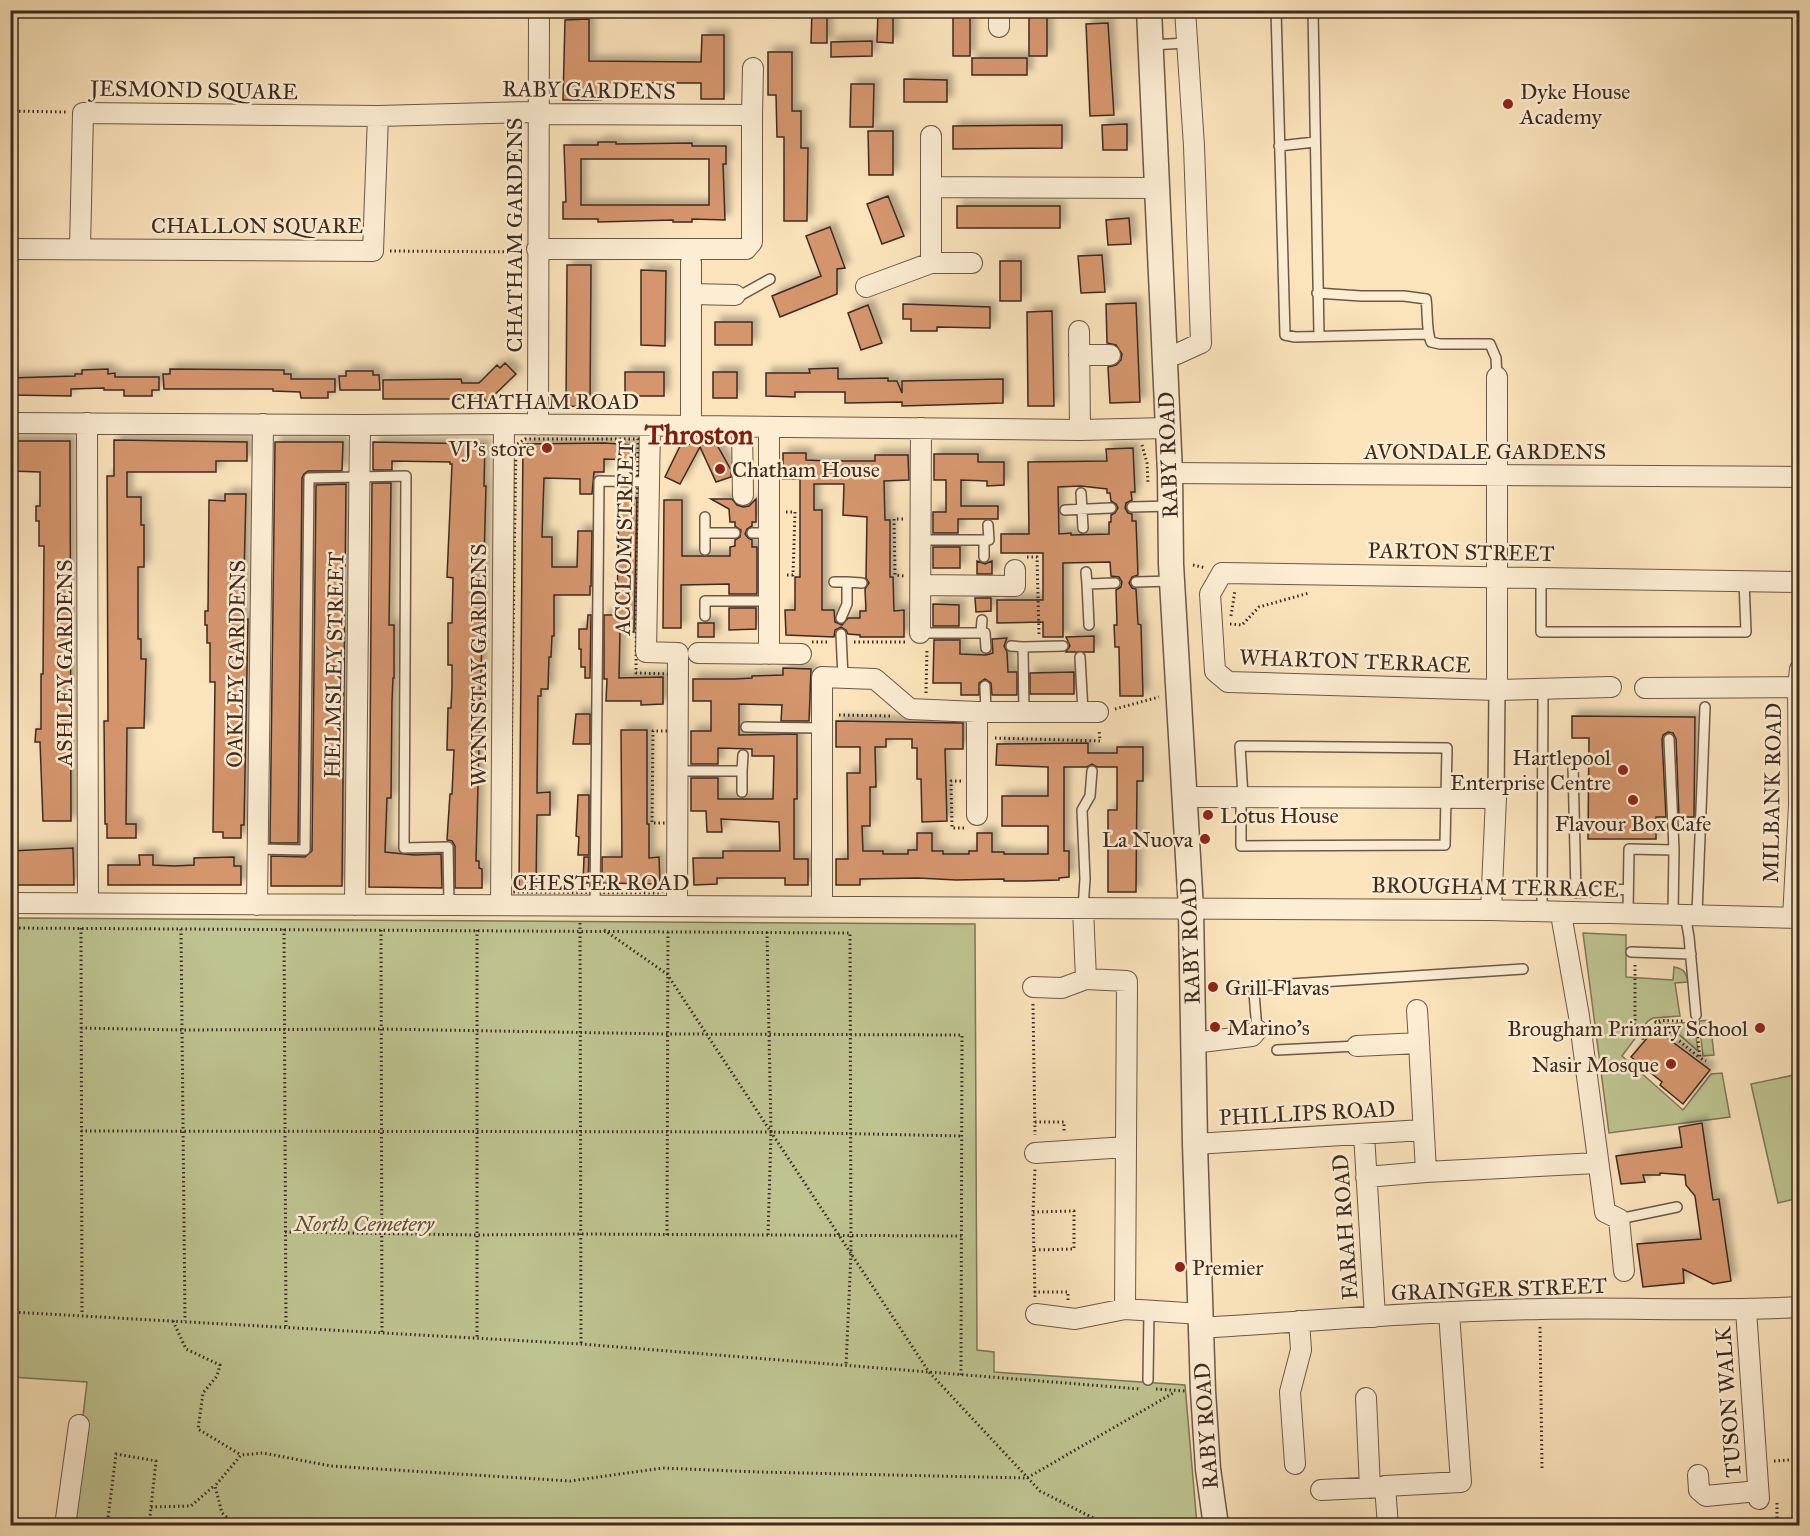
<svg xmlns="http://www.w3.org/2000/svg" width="1810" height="1536" viewBox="0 0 1810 1536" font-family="'IM FELL Great Primer',serif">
<defs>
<filter id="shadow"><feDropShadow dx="5.5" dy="-5.5" stdDeviation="3" flood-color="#0004"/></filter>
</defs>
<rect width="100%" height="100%" fill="#fbe4bc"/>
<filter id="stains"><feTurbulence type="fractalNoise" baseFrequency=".00333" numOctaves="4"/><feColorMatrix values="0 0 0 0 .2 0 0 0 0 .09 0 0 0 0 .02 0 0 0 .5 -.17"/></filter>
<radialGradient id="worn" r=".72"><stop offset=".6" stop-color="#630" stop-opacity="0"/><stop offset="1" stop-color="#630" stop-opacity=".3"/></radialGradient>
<path fill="#bec491" stroke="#7e7759" stroke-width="1.5" d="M10,918L975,924L977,1350L994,1352V1372L1185,1385L1197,1525H70L87,1382L11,1377Z
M1583,933L1626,935V977L1673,980L1674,967C1684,969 1686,972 1688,982L1675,983L1680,1016L1653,1018L1648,1021L1622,1056L1683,1110L1711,1074L1722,1073L1730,1117L1609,1133Z
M1710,1020L1714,1055L1703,1056L1699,1021Z
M1694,1022L1698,1051L1667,1024Z
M1799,1074V1198L1778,1203L1751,1084Z"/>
<path fill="#d5966e" stroke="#3d2a21" stroke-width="1.5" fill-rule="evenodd" filter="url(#shadow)" d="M812,10H827V43H811Z
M878,10H893V43L877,42Z
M953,10H970V56H953Z
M1029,10H1047V56H1029Z
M589,19V61L701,62L702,35H724V99H701V83H601V100H563L565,20Z
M1108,23L1114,115L1090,116L1086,24Z
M872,41V56L831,57V42Z
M768,52H792V111H801V148H808L807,221H784V137H777L776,95H768Z
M972,58H1027V75H972Z
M904,79L947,80V102H904Z
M851,84H874L873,127H850Z
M1127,124V150H1103L1102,125Z
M1062,125V148L953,149V126Z
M868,131H893V175H869Z
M598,142H616V144L692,143V146H726V164H723L725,220L692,219V222H673V220L598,222V219H563V202H566L564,145H598ZM581,159H709V205H581Z
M888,196L904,236L882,244L867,204Z
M957,206H1060V228H957Z
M1129,218L1131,244L1108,245L1106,220Z
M830,227L845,268L837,269V294L780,317L772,296L821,276L806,236Z
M1102,255L1105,292L1081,293L1078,256Z
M1000,261H1021V301H1000Z
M567,265H591L590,407L566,406Z
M641,270L666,271L665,346L641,345Z
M1136,303L1140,402L1110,403L1108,367L1116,365L1121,360L1122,354L1116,345L1107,343L1106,304Z
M903,304L990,307V328L937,327V331H911V319H903Z
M868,305L882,343L861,350L848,313Z
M1052,311L1054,406H1028L1027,312Z
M715,322H752V345H715Z
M505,363L516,374L487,402L484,399H383V380L461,379L462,383H479L497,365L500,368Z
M838,368V379L888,378V381H897L902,393V381L1003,379V403L902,406V402L845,403V392H795V397L766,396V373H810L809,369Z
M108,369V374L115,373V377H159V390H152V396H124V390H104V388L71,389V396L10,395V378L75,376V374H82V370Z
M170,369L284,370V374H291V379H335V392H328V398H301L300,392L273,391V389H164L163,374H170Z
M346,371H373V375H379L380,390H340L339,376H346Z
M625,372H664V396H625Z
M713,372H737V398H713Z
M114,440L247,442V461H216V472H127V497H141V525H144V567H138V639H141V659H146L144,728H127L126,824H136V838H107V824H105L104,721H108L107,476H114Z
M10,441H70L71,821H43L40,742H35L36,729H41V674H43L44,546H39V521H36V506H40V472L10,471Z
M275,442H343L342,471H308L304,474L302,478L298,843H270Z
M373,442L485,444L484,486H486L476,861H479V868L482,869V888H455V846L452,841L447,840L450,794H452L454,750H447L448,708H451L452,686V665H448V623H452L453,578L447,577L452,464H450V462L392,461V470H373Z
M604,443L635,445V460L604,459V472H594L592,494H580V479L544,478L542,537H552V567H577L578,531H592L591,586H590V595H554V636H552L551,657H549L548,687V689H541V696H538L537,793L550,792V815H537L536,887H519L523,444Z
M681,444L717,445L731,470V477L716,482L700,447L680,484L665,477Z
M1133,448L1135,492H1131L1132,500L1126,503L1125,508L1128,513L1132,514V521H1136L1138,575L1132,577L1129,583L1132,588L1136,589L1138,624L1141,625L1143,696H1120L1119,647H1115L1114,625H1117L1116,590L1121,587L1122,582L1119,577L1111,576L1110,562L1063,563V637H1043V622L997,623V600H1043V553H1001V534H1029L1028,462L1107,461L1106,449ZM1081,486L1107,489V493H1110L1111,501L1116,504L1118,508L1115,513L1111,515V522H1109V534L1071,535V533L1059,534L1058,487Z
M783,453H806V460L828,461H875V455H908L909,480L884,481L885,520H890V577H893L894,611L904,610V637H860V635L848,634L846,630L841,627L835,630L834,637L786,635L785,610H795V577H800V479H783ZM814,484H844L843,515L867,517L866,578L869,583L865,589L866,611H860V618H848L842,625L835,622L834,610H822V510H814Z
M934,454H978V462H1004V485L987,486V481L961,480V506H998V519H958V533H933V512H946V480H934Z
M372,483H391L389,625H394V678H393L392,701L391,798H387L385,852L414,855L441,854L442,888L369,887Z
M346,484L342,886H271V856L305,857L312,851L316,485Z
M225,494H246L243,619H248L244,825H241V838H223V832H213L215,682H210V643H207V625H205V611H208L209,500L225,501Z
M619,498H637L634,632H620L619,678L663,677V704L641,705V701H606L607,679H604V615H617Z
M711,499H732L737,505L743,507L749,506L756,499V522H752V526L747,529L745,534L748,538L752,540V547H757V594H729V584L681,585V628H663L664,500H682V556H730V547L735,546V540L740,537L741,530L735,526V522H730L729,509Z
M933,547H960V568H933Z
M977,561L985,564L992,561V574H977Z
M975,598H991V611L976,612Z
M933,604L959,605V626H933Z
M729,608H756V629L729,630Z
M588,615H591L590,678H585V667H581V649H579V629H587Z
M698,623H714V637H698Z
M1094,636V652H1066L1070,646L1066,637Z
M1007,638L1004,646L1007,652L1008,672H1017V695H992L991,683L985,679L979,683V695H961V683H933L934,640H960V654L986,655L993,653L992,639Z
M783,668L811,669L809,721H781L782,705L739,704V735L797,734V799H794V859H808V885H785V878H717V884L694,885L693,858H723V851H780L779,822L721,819L722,832H707L706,811H691V778H718V799H773L774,756H752V749L718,748V764H691V731H711V701H693V679H734L752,678V676L783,675Z
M1074,672V694H1030V673Z
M576,714H590V744H573Z
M1572,716L1695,717L1694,817H1679L1676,739L1673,733L1668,732L1663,735L1662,739L1666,817H1656V839H1588L1589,738H1572Z
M836,721L963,723V749H945L947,821L922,822L921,779H917V748H912V739H886V747H875L876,787H870V826H862L863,851H883V854H908V850H917V833H932V851H943V854H969V851H977V833H992V852H1004V854H1048V826H1002V796H1048V767L996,765L997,744L1088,743V753H1117V747H1143V781H1137L1136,892H1108V810H1117V767H1097L1092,764L1087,767H1064V851H1069V877L1059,878V880L1026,881H1004V879L956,880L918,878L860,879V885H836V859H848L847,773H860V747H836Z
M621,730H647V824H649V858L659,857L660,884L602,883V857H622Z
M578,795H589V855H578L579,837L576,836Z
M73,848L74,885H10V851Z
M139,855H153V865L174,866L194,865V858L234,857V866H241V885H108V865H140Z
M584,857H589L588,883H583Z
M1660,1023L1662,1034L1710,1070L1683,1104L1660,1085L1662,1082L1631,1057Z
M1702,1123L1713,1200L1719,1199L1731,1281L1713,1284L1683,1269L1684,1283L1643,1287L1637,1244L1701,1239L1695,1196L1686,1185L1685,1175L1660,1173V1175H1643L1645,1182L1621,1184L1616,1156L1682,1147L1679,1127Z"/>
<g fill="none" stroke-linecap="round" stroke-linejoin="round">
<g stroke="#6c5848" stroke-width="12">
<path id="service" d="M1276,10L1285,335L1295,337L1427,334
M1313,10L1319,335
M1151,45L1187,43
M1279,146L1315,142
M1317,293L1361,296H1404L1426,299C1428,313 1426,330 1431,342L1440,344H1490L1496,358L1497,377
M735,295L743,294L770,279
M1081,493L1083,528
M1132,507L1170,506
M1065,510L1111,508
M705,517V533
M752,533H770
M921,540H989L988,525
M984,540V557
M705,550V533H735
M1086,572L1087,584L1115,583
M1541,577V632H1746L1744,581
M834,582H847V604L841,618
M847,582L862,583
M1136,582L1172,581
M1087,584L1089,625
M705,616V601H770
M920,633H985L986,648
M981,633L982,620
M841,634L843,678
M1011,646L1023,647
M1080,657L1083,712
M985,686L986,712
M1024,712L1023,647L1063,646
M746,727L822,728
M1669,739L1674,850L1673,913
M1573,765L1576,893L1628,889
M677,771H742V792
M742,771L743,755
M1241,796V846L1445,845L1447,748L1240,746L1243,797
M257,849L305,850L309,478L406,476L404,848L448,847L449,905
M595,906L599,481L649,482
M1083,908L1085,879L1082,810L1090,796L1092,771
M1542,911L1543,689
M1628,912L1629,849L1674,850
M1685,914L1689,937L1696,1015
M1697,914L1705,707
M1631,952L1691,954
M1257,1030L1254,993L1258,986L1523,969
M1277,1050L1357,1046
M1619,1219L1677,1207
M1148,1380L1149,1311"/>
</g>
<g stroke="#6c5848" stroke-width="18">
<path id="pedestrian" d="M1496,798L1497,690"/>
</g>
<g stroke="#6c5848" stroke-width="22">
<path id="minor" d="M999,27V10
M931,187L1156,188
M80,248L83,113L378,116L530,112L547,114L752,115L753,68
M10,249L373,251L378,116
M537,249H746L752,242V115
M931,263V136
M866,287L931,263H972
M692,294L735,295
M1079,331L1080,430
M1079,355H1110
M1164,355L1177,354L1201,343L1194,146L1185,10
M10,423L360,425L504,424L1080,430L1167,428
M87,423L88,903
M538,425L539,10
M650,426L646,652L678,653L677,906
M691,426V262
M742,427L743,495
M769,428V654
M1170,473L1800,477
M921,585L1015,586V570
M920,633L921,428
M698,653L801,654
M1611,687L1497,690L1228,682L1215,671L1210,594L1222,573L1800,582
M1645,688L1800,687
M1497,690V377
M1184,797L1496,798L1491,910
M977,815V712
M10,903L1491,910L1800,918
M257,905L263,424
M355,905L360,425
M501,905L504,424
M822,907V677L875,679L910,709L977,712H1098
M1083,908L1086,979L1127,981L1125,1309
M1793,918L1799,805L1798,687L1800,669
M1562,920L1579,1016L1605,1212L1619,1219L1624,1271
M1033,987L1062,988L1086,979
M1417,1010L1419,1043
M1192,1043L1252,1036L1257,1030
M1357,1046L1419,1043L1426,1172L1597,1163
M1364,1134L1375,1317
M1195,1144L1423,1130
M1035,1153L1126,1147
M1366,1177L1426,1172
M1746,1310L1759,1499
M1036,1314L1075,1319L1125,1309L1201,1314
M1201,1328C1314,1321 1427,1311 1541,1309C1627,1307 1713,1312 1800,1307
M1366,1398L1370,1488
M1295,1464L1290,1392L1301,1350L1299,1321
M1698,1475L1699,1490L1706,1496L1758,1491
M1321,1490L1383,1487
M65,1526L79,1425
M1388,1526L1385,1486L1461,1482L1449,1313"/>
</g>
<g stroke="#6c5848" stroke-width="27">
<path id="tertiary" d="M1149,10L1170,473L1171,564L1191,909L1195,1144L1203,1391L1208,1469L1216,1526"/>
</g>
<path stroke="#3d2a21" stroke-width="3" stroke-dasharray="1.5 3" stroke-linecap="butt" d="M10,111L66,112
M390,251L521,252
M525,439H638L636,673L670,674V731H653L652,823H669V883L661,893L509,892L516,445Z
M1142,445L1147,463L1148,483
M786,512H795L793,575H787
M903,519H894L895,575L904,576
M1027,557H1037L1039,635
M1193,565L1206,568
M1231,616L1235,590
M1230,624L1242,625L1259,607L1309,593
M812,642H830
M854,642H905
M926,693L927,648
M1115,709L1159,697
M839,715L890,716
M995,738L1100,741L1099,730
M961,781H951L952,828H964
M580,923L581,1344
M10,928L850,933L851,1254L846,1365
M81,928L82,1315
M181,929L185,1321
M284,929L286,1326
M381,930L382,1332
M477,930V1338
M604,930L667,974L929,1372L1040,1491L1109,1526
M767,932L771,1132L768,1235
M1635,965V1026L1643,1034V1041
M1033,1004L1035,1135
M1655,1021L1700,1058
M81,1028L182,1030L381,1029L667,1034L962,1035L961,1375
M1697,1028L1700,1058L1706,1061
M1645,1038C1654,1014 1662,1022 1685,1021
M1035,1122H1064V1133
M81,1131L771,1132L963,1136
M1033,1212L1074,1211V1249L1034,1250
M285,1232L477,1235L581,1234L962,1236
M667,1235L668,931
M1034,1292H1068V1301
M1035,1297L1033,1212L1035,1169
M10,1312L581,1344L1140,1389
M173,1321L186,1349L220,1365L217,1376L203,1393L198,1429L241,1455
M1540,1327L1542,1469
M1156,1389L1185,1391
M1774,1461L1789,1460
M1777,1503V1526
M151,1507L191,1506L214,1486
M107,1526L116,1454L156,1461L149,1526
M237,1526L222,1513L215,1486L241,1455L263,1453L331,1466L570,1481L663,1468L758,1472L1027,1478L1175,1392"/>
<use href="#service" stroke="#fcedd3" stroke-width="9"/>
<use href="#pedestrian" stroke="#fcedd3" stroke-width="15"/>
<use href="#minor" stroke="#fcedd3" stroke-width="20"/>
<use href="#tertiary" stroke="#fcedd3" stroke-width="24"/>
</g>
<g fill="#8f2418" stroke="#fcedd3" stroke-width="2">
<circle cx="1508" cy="104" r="6"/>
<circle cx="547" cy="448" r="6"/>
<circle cx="720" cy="469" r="6"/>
<circle cx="1623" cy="770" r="6"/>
<circle cx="1633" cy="800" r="6"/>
<circle cx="1208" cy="815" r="6"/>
<circle cx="1205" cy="839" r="6"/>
<circle cx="1213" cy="987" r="6"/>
<circle cx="1215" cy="1027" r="6"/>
<circle cx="1760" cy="1028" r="6"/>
<circle cx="1671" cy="1064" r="6"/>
<circle cx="1180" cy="1267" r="6"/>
</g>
<g text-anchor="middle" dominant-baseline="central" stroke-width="5" stroke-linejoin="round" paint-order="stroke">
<g font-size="22" fill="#3d2a21" stroke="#fcedd3">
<text transform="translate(194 90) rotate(1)">JESMOND SQUARE</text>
<text transform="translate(589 90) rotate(1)">RABY GARDENS</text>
<text x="257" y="225">CHALLON SQUARE</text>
<text transform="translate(514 235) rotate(-90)">CHATHAM GARDENS</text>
<text x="545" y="401">CHATHAM ROAD</text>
<text x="1485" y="451">AVONDALE GARDENS</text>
<text transform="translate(1168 455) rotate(-92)">RABY ROAD</text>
<text transform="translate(624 538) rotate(-89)">ACCLOM STREET</text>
<text transform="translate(1461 552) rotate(1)">PARTON STREET</text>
<text transform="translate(1355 661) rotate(2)">WHARTON TERRACE</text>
<text transform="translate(64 663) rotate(-90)">ASHLEY GARDENS</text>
<text transform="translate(236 664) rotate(-89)">OAKLEY GARDENS</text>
<text transform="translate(334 665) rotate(-89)">HELMSLEY STREET</text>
<text transform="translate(478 665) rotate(-90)">WYNNSTAY GARDENS</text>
<text transform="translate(1772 793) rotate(-89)">MILBANK ROAD</text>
<text x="601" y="882">CHESTER ROAD</text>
<text transform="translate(1495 887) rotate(1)">BROUGHAM TERRACE</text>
<text transform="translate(1190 941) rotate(-92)">RABY ROAD</text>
<text transform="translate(1307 1113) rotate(-3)">PHILLIPS ROAD</text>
<text transform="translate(1345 1227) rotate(-94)">FARAH ROAD</text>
<text transform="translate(1499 1289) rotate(-2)">GRAINGER STREET</text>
<text transform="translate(1728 1402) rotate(-94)">TUSON WALK</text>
<text transform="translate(1206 1426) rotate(-94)">RABY ROAD</text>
</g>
<g font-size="22" fill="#3d2a21" stroke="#fcedd3" text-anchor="start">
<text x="1520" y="91">Dyke House<tspan x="1520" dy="25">Academy</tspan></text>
<text x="535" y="448" text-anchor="end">VJ's store</text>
<text x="732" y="469">Chatham House</text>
<text x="1611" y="757" text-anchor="end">Hartlepool<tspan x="1611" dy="25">Enterprise Centre</tspan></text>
<text x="1220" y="815">Lotus House</text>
<text x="1633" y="823" text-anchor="middle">Flavour Box Cafe</text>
<text x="1193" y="839" text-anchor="end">La Nuova</text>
<text x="1225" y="987">Grill Flavas</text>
<text x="1227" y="1027">Marino's</text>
<text x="1748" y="1028" text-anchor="end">Brougham Primary School</text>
<text x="1659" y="1064" text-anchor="end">Nasir Mosque</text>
<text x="1192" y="1267">Premier</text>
</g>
<g font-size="22" font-style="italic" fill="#5d503d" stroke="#fcedd3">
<text x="364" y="1223">North Cemetery</text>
</g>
<g font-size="28" font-weight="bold" fill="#7a1f14" stroke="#fcedd3">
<text x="699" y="434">Throston</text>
</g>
</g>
<rect width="1810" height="1536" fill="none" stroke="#fbe4bc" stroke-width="36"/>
<rect x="12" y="12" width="1786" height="1512" fill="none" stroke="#3d2a21" stroke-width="3"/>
<rect x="18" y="18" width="1774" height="1500" fill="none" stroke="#3d2a21" stroke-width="1.5"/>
<rect width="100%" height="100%" filter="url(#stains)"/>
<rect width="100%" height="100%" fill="url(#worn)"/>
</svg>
